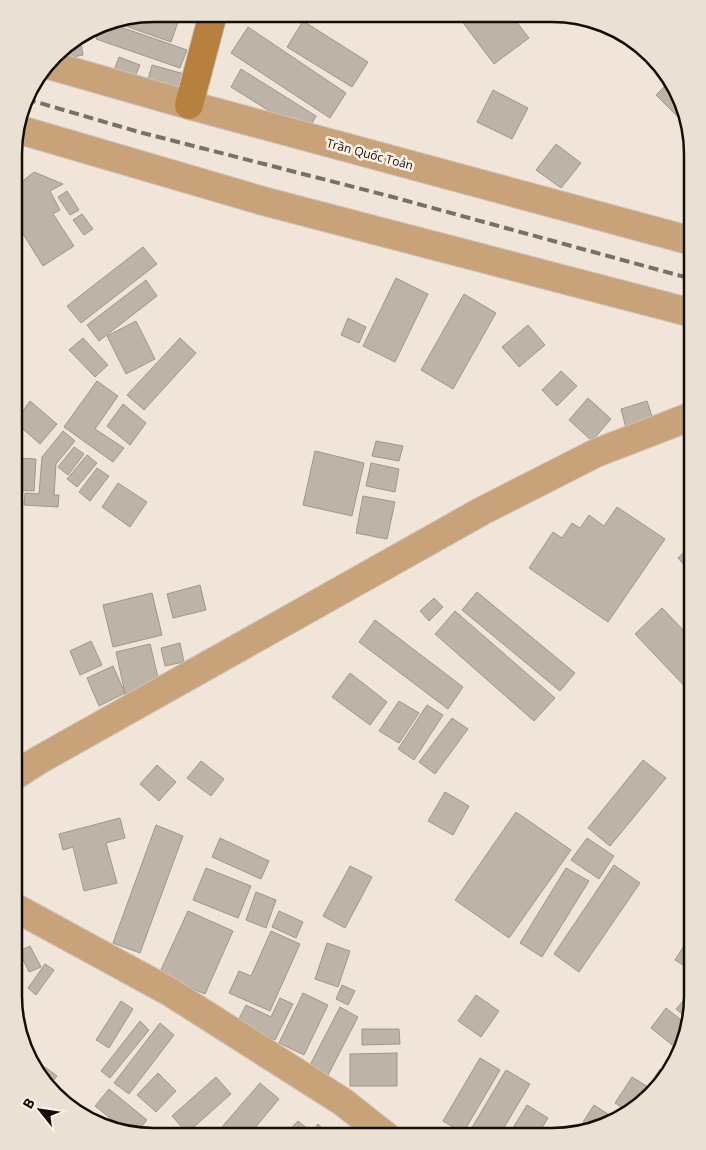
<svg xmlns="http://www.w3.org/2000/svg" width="706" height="1150" viewBox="0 0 706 1150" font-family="'Open Sans',sans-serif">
<rect width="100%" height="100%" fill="#f1e5d9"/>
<path fill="#beb3a7" stroke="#a0968a" d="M156,14L178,22L171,42L114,22Z
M458,16H512L529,38L494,64Z
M303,21L368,62L352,87L287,47Z
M109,23L187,50L180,68L96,39L101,24Z
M248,27L346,93L330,118L231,53Z
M80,38L83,55L52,61L62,49Z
M119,57L140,65L133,81L113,73Z
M152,65L188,75L181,100L145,90Z
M241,69L316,116L306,134L231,87Z
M668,83L682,101L685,116L681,120L656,95Z
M493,90L528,108L512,139L477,122Z
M556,144L581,163L561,188L536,170Z
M34,172L63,184L50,191L60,210L53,214L74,246L43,266L15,221V187Z
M67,191L79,210L70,215L58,197Z
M82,214L93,229L84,235L73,220Z
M143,247L157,264L81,323L67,306Z
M396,278L428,294L395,362L363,346Z
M146,280L157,296L99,341L87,325Z
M464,294L496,313L453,389L421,370Z
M348,318L366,327L359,343L341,335Z
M136,321L155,359L126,374L107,336Z
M528,325L545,345L519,367L502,347Z
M83,338L108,365L95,377L69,350Z
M180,338L196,353L144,410L127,395Z
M561,371L577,386L557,406L542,390Z
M97,381L118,396L95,429L124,448L113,462L64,427Z
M588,398L611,419L592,441L569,420Z
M30,401L57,424L40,444L15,422Z
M647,401L653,419L626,428L621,409Z
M123,404L146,423L130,445L107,426Z
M63,431L75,441L56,464L54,495H59L58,507L24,505L25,493L39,494L42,457Z
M376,441L403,446L399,461L372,456Z
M74,447L84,454L68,475L58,467Z
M315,451L364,463L352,516L303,505Z
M87,455L97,463L77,487L67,479Z
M14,458L36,459L34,491L14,490Z
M371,463L399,469L395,492L366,486Z
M97,468L109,476L90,501L79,492Z
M118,483L147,502L130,527L102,507Z
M363,496L395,502L387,539L356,533Z
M617,507L665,539L608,622L529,568L553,532L562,538L572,523L580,528L589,515L604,526Z
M692,544V574L678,558Z
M200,585L206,610L173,618L167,594Z
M477,592L575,673L560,691L462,610Z
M152,593L162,635L113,647L103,605Z
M434,598L443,607L429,621L420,611Z
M662,608L692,639V694L635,634Z
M455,611L555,698L534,721L435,634Z
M375,620L463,687L448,709L359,642Z
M91,641L102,665L80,675L70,651Z
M180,643L184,662L165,666L161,648Z
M150,644L161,690L126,698L116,652Z
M113,666L125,693L99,706L87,678Z
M350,673L387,702L370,725L332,697Z
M399,701L419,713L399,743L379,731Z
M427,705L443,715L414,760L398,749Z
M452,718L468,729L435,774L419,762Z
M643,760L666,778L610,846L588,828Z
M201,761L224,779L211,796L187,778Z
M157,765L176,782L159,801L140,784Z
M445,792L469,806L453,835L428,821Z
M516,812L571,850L509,938L455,900Z
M120,818L125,838L106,843L117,883L84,891L73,847L63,850L59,834Z
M156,825L183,836L140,953L113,943Z
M220,838L269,861L261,879L212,857Z
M587,838L614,856L599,879L571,860Z
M614,865L640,883L579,972L554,954Z
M350,866L372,877L345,928L323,916Z
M206,868L251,886L238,918L193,900Z
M566,868L589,881L542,957L520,943Z
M256,892L276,900L266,928L246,920Z
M188,911L233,931L205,994L159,974Z
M279,911L303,922L296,938L272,927Z
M271,931L300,944L270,1011L229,993L239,971L251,976Z
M687,941L692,944V963L688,968L675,960Z
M327,943L350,951L338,987L315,979Z
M30,946L41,967L29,972L19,951Z
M45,964L54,970L36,995L28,988Z
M14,985L23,1000L16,1005L14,995Z
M342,985L355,991L348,1005L336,999Z
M691,992L692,1005L687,1018L676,1009Z
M303,993L328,1005L304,1055L279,1043Z
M476,995L499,1011L481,1037L458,1021Z
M280,998L293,1004L275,1040L237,1023L246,1005L271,1017Z
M121,1001L133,1009L109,1048L96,1040Z
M340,1007L358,1017L328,1075L310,1065Z
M666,1008L685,1023L676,1048L651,1028Z
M140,1021L149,1030L110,1078L101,1071Z
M160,1023L174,1035L129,1094L114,1083Z
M362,1029H399L400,1044L362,1045Z
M397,1053V1086H350V1054Z
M480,1058L500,1070L463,1133L443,1121Z
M38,1062L57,1076L51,1084L36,1064Z
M660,1069L666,1073L663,1081L626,1110L615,1103L632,1077L648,1087Z
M506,1070L530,1084L499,1136H467Z
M158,1073L176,1091L156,1112L137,1095Z
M216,1077L231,1094L187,1133L172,1116Z
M260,1083L279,1099L249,1135H215Z
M109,1089L147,1120L135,1134L125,1130L95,1106Z
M79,1104L89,1110L87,1114L76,1110Z
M527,1105L548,1118L537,1136H508Z
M594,1105L614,1118L605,1126L593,1128L583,1122Z
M298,1121L308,1129L302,1135H285Z
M318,1124L331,1136H309Z"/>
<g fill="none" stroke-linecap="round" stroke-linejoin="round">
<g stroke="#cdc3b8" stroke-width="30">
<path id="street" d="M49,65L189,105L692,241
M17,129L263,201L692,313
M14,776L39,760L482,511L596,453L692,416
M14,907L170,992L343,1102L386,1136"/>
</g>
<g stroke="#cdc3b8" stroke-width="30">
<path id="secondary" d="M189,105L213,14"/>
</g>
<use href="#street" stroke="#c8a37a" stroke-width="28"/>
<use href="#secondary" stroke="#b7803e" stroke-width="28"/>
<path stroke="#787069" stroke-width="4" stroke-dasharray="10 5" stroke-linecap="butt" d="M26,99L139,132L389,196L692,279"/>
</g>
<g text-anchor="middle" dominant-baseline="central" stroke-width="5" stroke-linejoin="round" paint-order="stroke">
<g font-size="12" fill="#130f0b" stroke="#fef2e6">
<text transform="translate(370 154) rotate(15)">Trần Quốc Toản</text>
</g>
</g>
<path d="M0 0H706V1150H0ZM154 22H552A132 132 0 0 1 684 154V996A132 132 0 0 1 552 1128H154A132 132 0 0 1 22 996V154A132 132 0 0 1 154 22Z" fill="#ebe0d4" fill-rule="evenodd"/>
<path fill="none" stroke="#130f0b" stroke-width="2.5" d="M154 22H552A132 132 0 0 1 684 154V996A132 132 0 0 1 552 1128H154A132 132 0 0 1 22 996V154A132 132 0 0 1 154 22Z"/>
<g transform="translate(40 1110) rotate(300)" stroke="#fef2e6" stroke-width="4" paint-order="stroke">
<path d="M0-4L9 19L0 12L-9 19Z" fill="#130f0b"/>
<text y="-8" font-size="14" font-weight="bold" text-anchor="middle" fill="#130f0b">B</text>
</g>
</svg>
